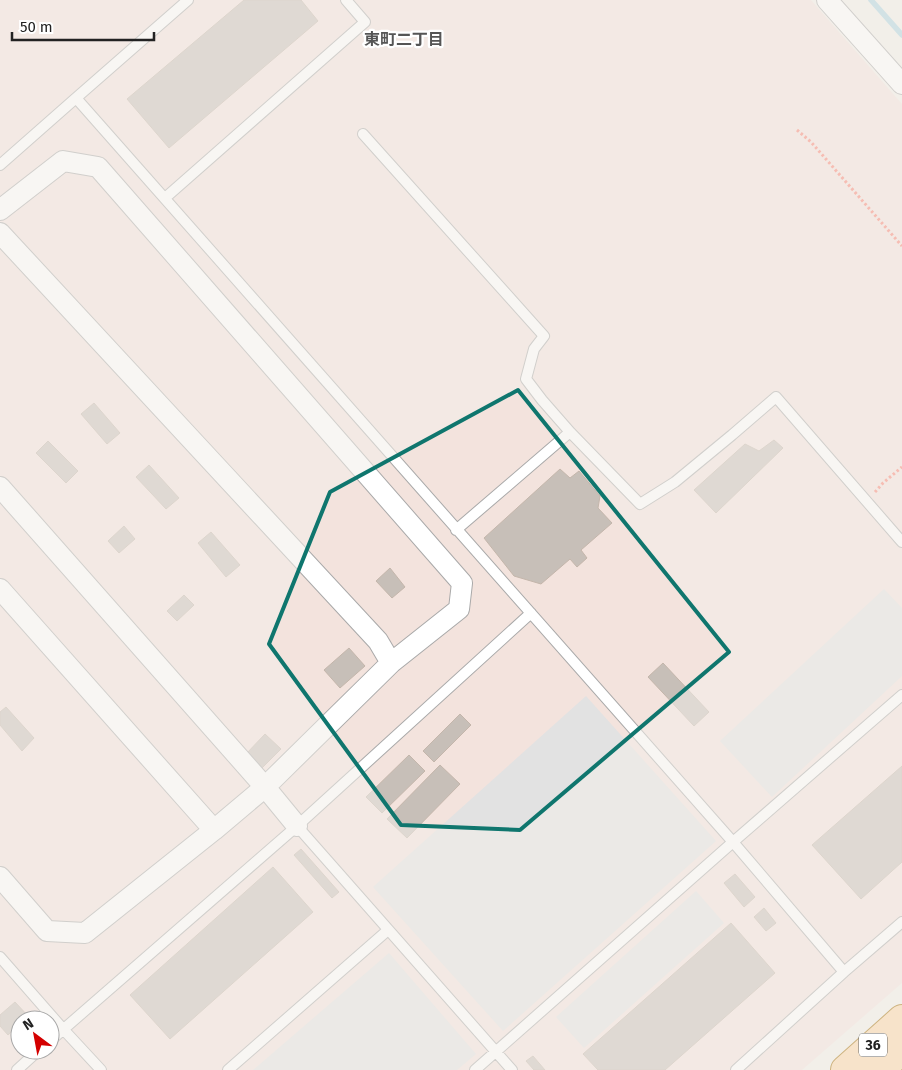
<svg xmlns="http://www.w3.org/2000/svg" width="902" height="1070" viewBox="0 0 902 1070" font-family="'Fira Sans','Noto Sans JP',sans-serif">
<rect width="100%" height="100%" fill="#f2efe9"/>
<path fill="#f3e3dd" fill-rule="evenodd" d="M0,0H811L902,104V983L802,1070H0ZM20,1020H50V1050H20Z"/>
<path fill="#e2e2e2" d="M884,589L902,608V676L772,797L720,741Z
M586,696L716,841L503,1031L373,887Z
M696,891L724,923L584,1048L556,1017Z
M389,953L476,1054L457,1070H253Z"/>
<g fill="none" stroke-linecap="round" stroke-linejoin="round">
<path stroke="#aad3df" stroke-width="5.5" d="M871,0L902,35"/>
</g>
<path fill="#c7bfb8" stroke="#c4b6ab" d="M244,0H301L318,21L169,148L127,99Z
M94,403L120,433L107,444L81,414Z
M774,440L783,448L716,513L694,490L745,444L759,451Z
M48,441L78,471L66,483L36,453Z
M149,465L179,498L166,509L136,477Z
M560,469L570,478L579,471L600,496L598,508L612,523L581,550L587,558L577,567L570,559L541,584L514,576L484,538Z
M124,526L135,539L119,553L108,541Z
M211,532L240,565L226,577L198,543Z
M390,568L405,587L392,598L376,581Z
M184,595L194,605L177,621L167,611Z
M349,648L365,666L340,688L324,670Z
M663,663L709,712L694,726L648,677Z
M6,707L34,738L22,751L0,725V712Z
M460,714L471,725L434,762L423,751Z
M265,734L281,749L261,769L246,754Z
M409,755L425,771L382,813L366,797Z
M440,765L460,784L407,838L387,819Z
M902,766V862L861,899L812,845Z
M301,849L339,892L332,898L294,855Z
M273,867L313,912L170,1039L130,995Z
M735,874L755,897L744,907L724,883Z
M764,908L776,923L766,931L754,917Z
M731,923L775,973L665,1070H598L583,1054Z
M15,1002L29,1017L25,1020H20V1024L8,1035L0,1026V1015Z
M533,1056L545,1070H534L526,1061Z"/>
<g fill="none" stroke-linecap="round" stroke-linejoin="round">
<g stroke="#a9a9a9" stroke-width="12">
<path id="service" d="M76,98L188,0
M363,134L544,336L534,349L526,379L542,400L570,432
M0,165L76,98L733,842L844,972
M165,198L365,22L346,0
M456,530L570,432L640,504L675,482L732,435L776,397L902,542
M297,826L512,1070
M0,957L63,1029L101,1070
M50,1041L297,826L531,613
M17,1070L39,1050
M228,1070L388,930
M475,1070L733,842L902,695
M736,1070L844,972L902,922"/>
</g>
<g stroke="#a9a9a9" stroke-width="22">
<path id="minor" d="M827,0L902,84
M0,210L63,161L98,167L462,583L459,609L391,663L378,641L0,233
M0,487L265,787L391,663
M0,589L214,830L265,787L297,826
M0,877L47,931L85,933L214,830"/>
</g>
<g stroke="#a06b00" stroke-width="30">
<path id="primary" d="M845,1070L902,1019
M880,1070L902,1050"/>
</g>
<path stroke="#fa8072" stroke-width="3" stroke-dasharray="2.5 2.5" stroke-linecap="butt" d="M797,130L811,142L902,246
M875,492L883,483L902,467"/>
<use href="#service" stroke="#fff" stroke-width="10"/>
<use href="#minor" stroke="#fff" stroke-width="20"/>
<use href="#primary" stroke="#fcd6a4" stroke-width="28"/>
</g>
<path d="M0 0H902V1070H0ZM518,390L729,652L520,830L401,825L269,644L330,492Z" fill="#f2efe9" fill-opacity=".55" fill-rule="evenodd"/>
<path fill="none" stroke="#0f766e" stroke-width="4" stroke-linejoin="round" d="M518,390L729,652L520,830L401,825L269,644L330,492Z"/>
<g text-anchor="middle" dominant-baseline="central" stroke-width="4.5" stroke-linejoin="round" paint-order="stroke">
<rect fill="#fff" stroke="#646464" stroke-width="1" x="859" y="1033.5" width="28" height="23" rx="4"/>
<g font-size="14" font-weight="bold" fill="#222">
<text x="873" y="1045">36</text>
</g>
<g font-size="16" font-weight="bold" fill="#555" stroke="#fff">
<text x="404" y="39">東町二丁目</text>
</g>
</g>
<g transform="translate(35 1035) rotate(328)"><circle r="24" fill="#ffffff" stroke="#a7a7a7"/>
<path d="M0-4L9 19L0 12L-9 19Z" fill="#d40000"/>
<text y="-8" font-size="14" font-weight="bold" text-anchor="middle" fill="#222222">N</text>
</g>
<path d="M12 32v8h142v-8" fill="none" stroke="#222222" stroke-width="2.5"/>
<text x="20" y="32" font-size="15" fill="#222222" stroke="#ffffff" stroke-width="4" paint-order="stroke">50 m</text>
</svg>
